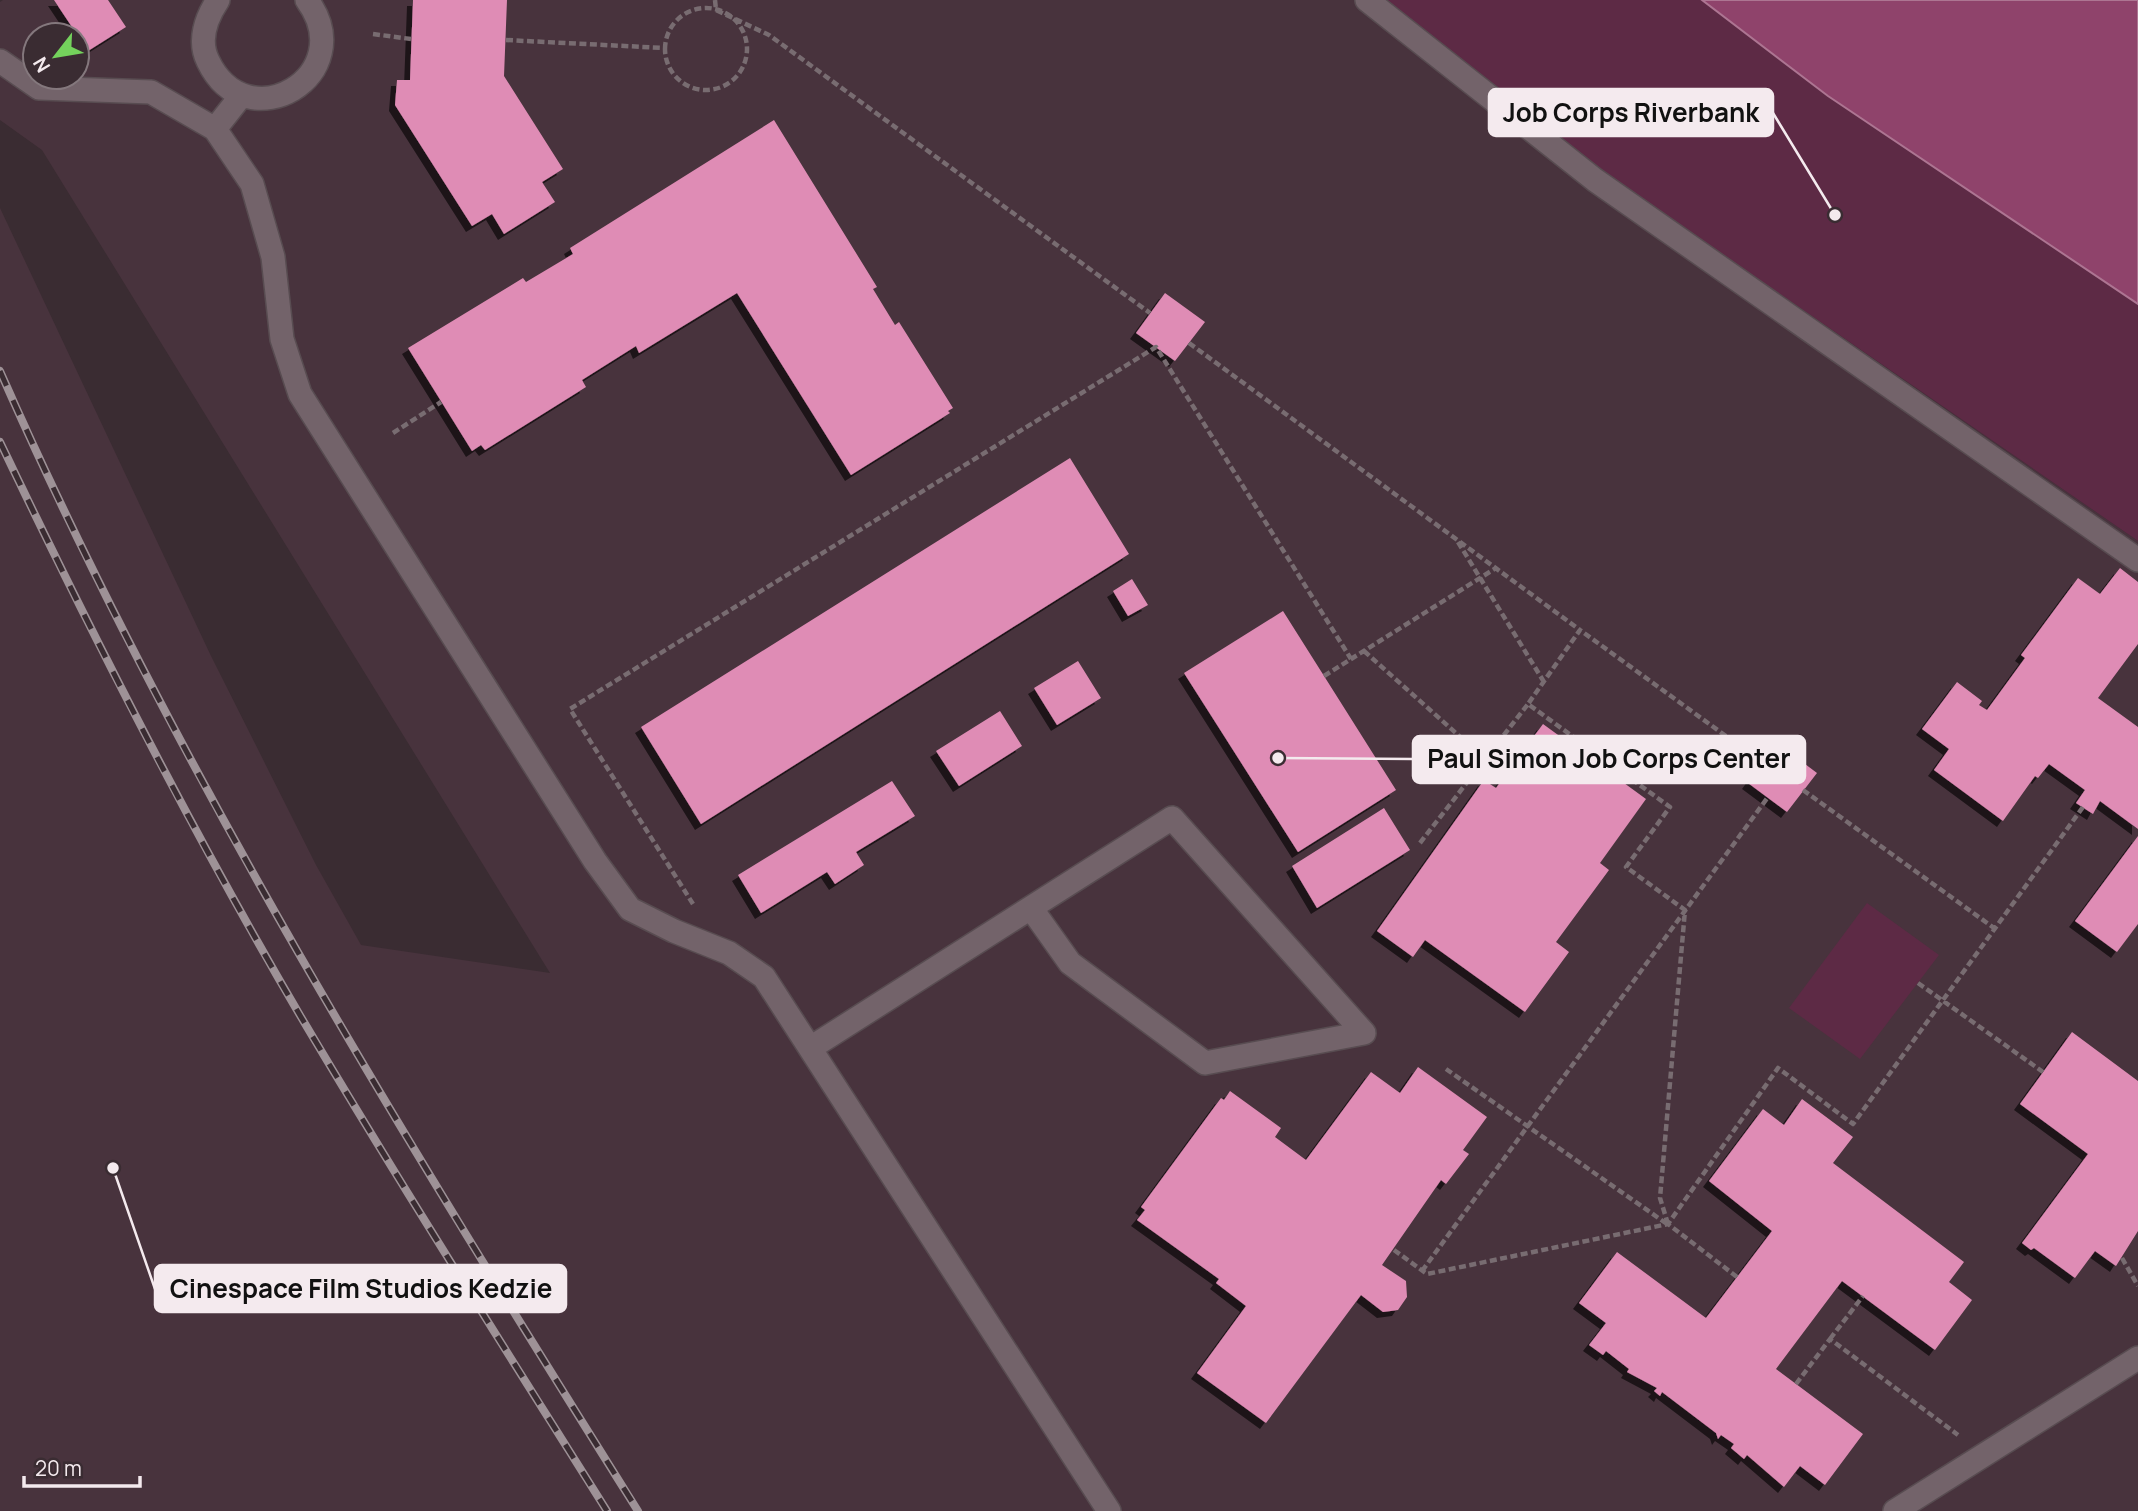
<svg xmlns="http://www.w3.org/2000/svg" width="2138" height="1511" viewBox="0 0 2138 1511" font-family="Manrope,sans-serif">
<defs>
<filter id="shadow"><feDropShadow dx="-6" dy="6" stdDeviation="0" flood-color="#0009"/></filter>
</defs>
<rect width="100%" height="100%" fill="#3a2c32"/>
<path fill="#48333d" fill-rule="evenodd" d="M3,0H1380L1536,126L2138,541V1511H0V208L211,656L316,865L361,945L550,973L42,150L0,120V2ZM35,35H77V77H35Z"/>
<path fill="#5d2a45" d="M1380,0H1702L1828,96L2138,304V541L1536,126Z
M1867,903L1939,955L1860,1059L1789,1008Z"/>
<path fill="#8f436b" stroke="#ad7592" stroke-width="2" d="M1702,0H2138V304L1828,96Z"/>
<path fill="#df8cb5" filter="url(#shadow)" d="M54,0H108L126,27L88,51Z
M413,0H507L504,76L563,169L542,182L555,202L504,234L492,214L472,226L395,105L397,80H410Z
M774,120L877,287L873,289L895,325L899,322L953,408L948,411L950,413L851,475L737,293L639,353L636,346L582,380L586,387L485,450L481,445L472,451L408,348L523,278L526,282L573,254L570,248Z
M1165,293L1205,322L1175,361L1136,333Z
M1070,458L1129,554L701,824L641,727Z
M2120,568L2138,582V644L2098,698L2138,727V829L2100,801L2093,814L2076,803L2085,790L2049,764L2038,778L2035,776L2003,821L1934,770L1949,749L1922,729L1957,682L1982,701L1979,705L1987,710L2025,658L2021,655L2078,578L2100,594Z
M1132,579L1148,605L1128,616L1113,591Z
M1283,611L1396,790L1298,852L1184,673Z
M1078,661L1101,698L1057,725L1034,688Z
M1000,711L1022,746L959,786L936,751Z
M1543,724L1646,799L1600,863L1609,870L1556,942L1569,952L1525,1012L1425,940L1413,957L1377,931L1484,780L1496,788Z
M1777,743L1817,773L1787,812L1748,783Z
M892,781L915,816L856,852L864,865L835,884L827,872L761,913L738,875Z
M1384,808L1410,850L1317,908L1292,866Z
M2138,836V924L2117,952L2075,921Z
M2072,1032L2138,1081V1231L2116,1266L2095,1251L2075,1278L2034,1248L2031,1250L2022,1243L2088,1154L2020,1104Z
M1418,1067L1487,1117L1463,1150L1469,1154L1446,1184L1441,1180L1382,1265L1406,1281L1407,1297L1398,1310L1383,1312L1361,1295L1266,1423L1197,1373L1246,1306L1216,1283L1219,1279L1137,1220L1145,1210L1141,1207L1221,1098L1224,1100L1230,1091L1281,1128L1275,1137L1306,1160L1371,1072L1400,1093Z
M1802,1099L1853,1137L1833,1163L1964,1262L1949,1282L1972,1300L1935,1350L1842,1281L1776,1369L1863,1434L1825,1485L1800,1466L1784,1487L1747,1455L1744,1459L1731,1448L1734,1444L1721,1435L1718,1439L1716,1433L1662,1392L1660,1396L1654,1391L1657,1388L1627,1372L1629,1369L1606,1351L1603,1355L1589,1345L1606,1323L1579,1303L1617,1252L1706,1318L1772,1231L1709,1181L1763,1109L1784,1125Z"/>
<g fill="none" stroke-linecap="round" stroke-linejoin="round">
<g stroke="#584c51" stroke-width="26">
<path id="service" d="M218,0C206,18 198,41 208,61C247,143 362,75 307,0
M1367,0L1595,180L2138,560
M0,61L39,88L151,92L215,129L252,184L273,257L282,339L300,394L595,861L630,909L674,931L729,953L764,977L1109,1511
M215,129L241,96
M812,1047L1172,818L1364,1033L1205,1063L1070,963L1031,908
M1895,1511L2138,1358"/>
</g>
<path stroke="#786c71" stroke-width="4.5" stroke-dasharray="7 3.5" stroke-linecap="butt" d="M715,0L716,10L769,35L1150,313
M665 49a41 41 0 1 1 82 0a41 41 0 1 1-82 0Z
M373,34L411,39
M506,40L664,48
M1189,343L1580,630
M393,433L441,402
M1458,542L1544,682
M1364,651L1485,759
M1324,676L1496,568
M1803,790L1994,928
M1420,843L1528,704
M693,904L570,709L1156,347L1351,659
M1918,983L2043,1072
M1446,1069L1667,1224
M1668,1224L1660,1198L1685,910L1626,867L1670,807L1528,704L1580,630L1763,763
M1394,1250L1427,1274L1668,1224
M2122,1258L2138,1286
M1422,1271L1768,797
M1737,1277L1668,1224L1778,1068L1853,1124L2083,807
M1830,1339L1863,1296
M1796,1384L1830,1339L1958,1435"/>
<use href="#service" stroke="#73636a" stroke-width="23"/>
<g stroke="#9e9297" stroke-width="8">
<path id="rail" d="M0,371C176,771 406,1141 638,1511
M0,442C93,637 191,830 301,1017C400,1184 504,1347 607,1511"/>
</g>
<use href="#rail" stroke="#3a2c32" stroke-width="5" stroke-dasharray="16" stroke-linecap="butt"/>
</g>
<path fill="none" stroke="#f4eaee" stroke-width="2.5" d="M1835 215L1773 113M1278 758L1413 759M113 1168L155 1289"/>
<g fill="#f4eaee" stroke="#3a2c32" stroke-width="2.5">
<circle cx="1835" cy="215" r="7"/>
<circle cx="1278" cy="758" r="7"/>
<circle cx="113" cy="1168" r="7"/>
</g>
<g fill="#f4eaee" stroke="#f4eaee" stroke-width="2.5">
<rect x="1489" y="89" width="284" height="47" rx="7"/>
<rect x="1413" y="736" width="392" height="47" rx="7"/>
<rect x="155" y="1265" width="411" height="47" rx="7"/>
</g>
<g font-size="26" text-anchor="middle" font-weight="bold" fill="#111">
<text x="1631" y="122">Job Corps Riverbank</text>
<text x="1609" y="768">Paul Simon Job Corps Center</text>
<text x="361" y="1298">Cinespace Film Studios Kedzie</text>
</g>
<g transform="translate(56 56) rotate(239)"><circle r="33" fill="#3a2c32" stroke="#84787d" stroke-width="2"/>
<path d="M0-5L12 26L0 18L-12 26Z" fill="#74d25c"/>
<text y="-10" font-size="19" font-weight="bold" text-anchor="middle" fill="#f4eaee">N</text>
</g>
<path d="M24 1476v10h116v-10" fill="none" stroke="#f4eaee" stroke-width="3.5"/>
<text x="35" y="1476" font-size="21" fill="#f4eaee" stroke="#3a2c32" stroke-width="5" paint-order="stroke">20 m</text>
</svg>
